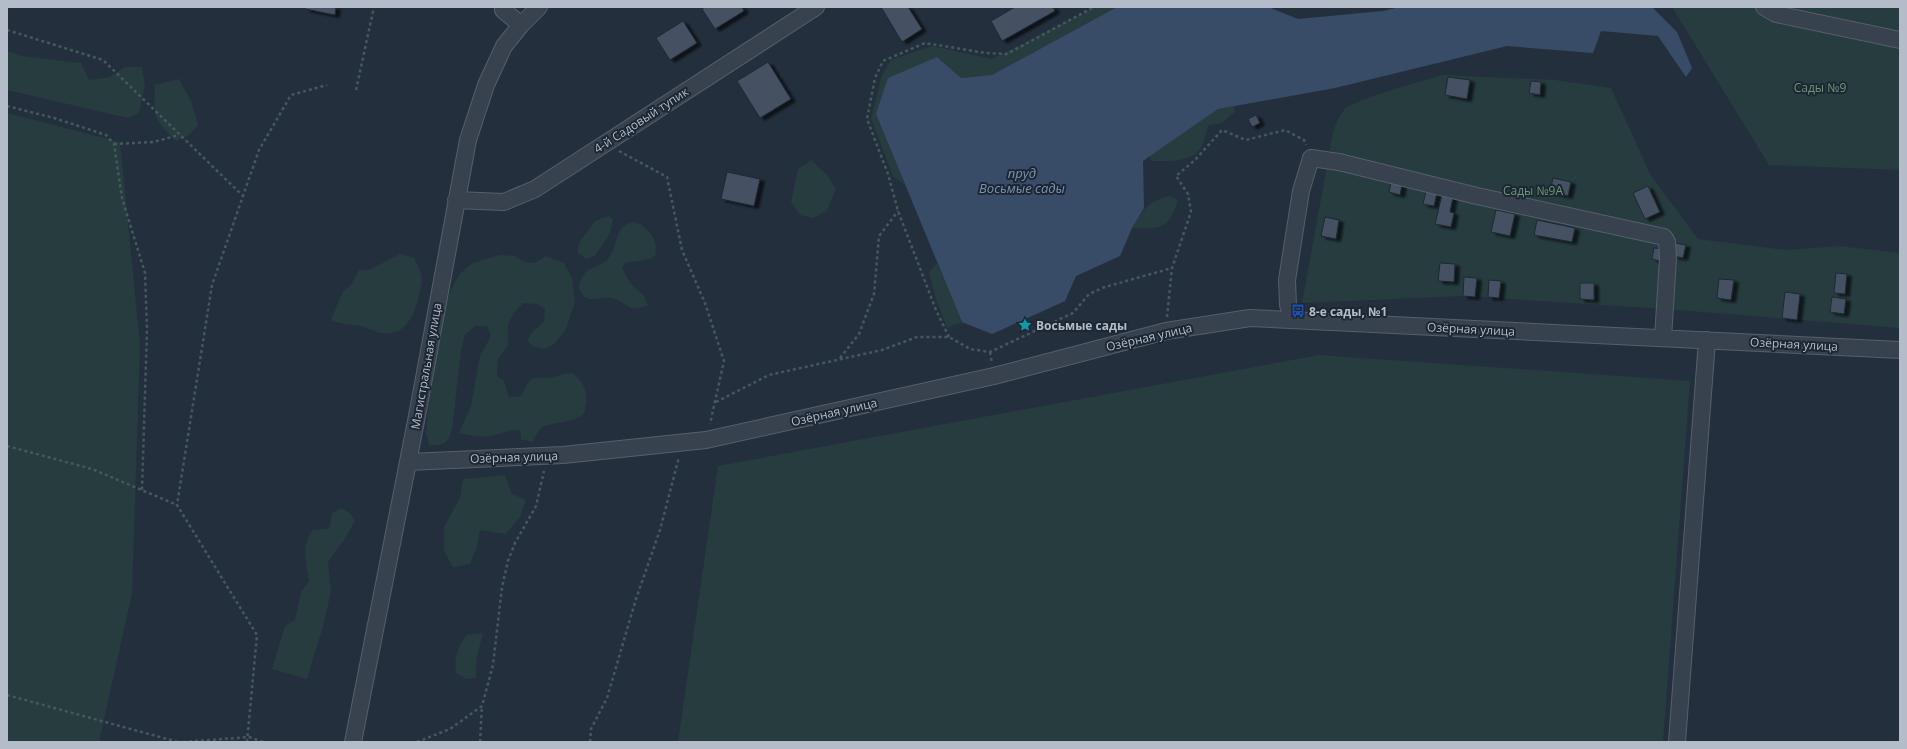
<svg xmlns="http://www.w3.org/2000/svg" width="1907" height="749" viewBox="0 0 1907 749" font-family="'Open Sans',sans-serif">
<defs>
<filter id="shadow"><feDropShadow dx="4.5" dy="2.5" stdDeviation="1" flood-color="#0009"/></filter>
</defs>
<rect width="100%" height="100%" fill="#242f3e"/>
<path fill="#263c3f" d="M1095,7H1117L992,75L961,78L937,57L876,114L905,185L893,176L871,119L882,75L891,60L932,46L992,59Z
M1672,7H1900V170L1769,165Z
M7,51L22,56L81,63L89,80L110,77L125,67H142L145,87L139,113L128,118L7,90Z
M1443,75L1555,80L1611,88L1650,174L1698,239L1787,250L1839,246L1900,253V328L1665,309L1463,296L1302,303L1327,166L1338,168L1340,153L1330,151C1331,137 1335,122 1344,110C1351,100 1426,80 1443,75Z
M179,79L191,101L198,125L189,135L176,141C152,118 154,117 155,85Z
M1234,106L1235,112L1222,123L1209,125C1206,132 1205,140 1201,147C1193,163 1167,161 1151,161L1150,156L1218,109Z
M7,113L120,142L140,344L132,593L99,742H7Z
M811,160L827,175L836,189L827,211L813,218L800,215L791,202L798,169Z
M1170,196L1178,200C1169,229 1161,229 1132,228C1143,210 1148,201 1170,196Z
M608,216L613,219L610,233L595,256L586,259L578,253V247L581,240L595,221Z
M633,222C648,225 659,241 655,256L650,259L625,263L622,268L630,283L644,296L648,305C626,315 627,300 611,298C597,296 586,306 579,288C582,263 600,271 610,256C619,242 613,228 633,222Z
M400,254L414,258C424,277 423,278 418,298C414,317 404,337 381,333C374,332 368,327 361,326C351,324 341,325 331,320L343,291L350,286L359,270H369Z
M501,255L514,256L525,262L535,263L546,256L564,263L572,278L575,302L565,331L554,344L545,349L534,347L527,341L532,332L544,322L545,309L537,304L523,303L514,313L508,324V345L498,359L497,376L504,381L509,397L521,396L527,384L533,378H551L563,374L573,373C589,389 588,394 584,414C571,423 556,422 541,427L532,442L521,439V431C510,428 504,433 494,435C483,438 471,436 459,433L471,406L480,356L491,336L487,326H475L465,335L461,350L452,430C447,444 444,446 429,445L426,434C431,394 435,294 466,268C475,260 490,258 501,255Z
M937,263L962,322L947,328L935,296L929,272Z
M1319,355L1690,381L1663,742H678L718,466Z
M505,475L512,494L526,500L520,517L506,534L480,530L477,547L470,564L453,567L444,551V527L460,498L463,479Z
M341,508L350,513L355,521L344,540L328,562L331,591L324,623L307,679L272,669L285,626L295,620L301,592L309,581C307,563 300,545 313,530L327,529L330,526L332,513Z
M483,633L476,660V678L466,679L456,673C454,657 457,647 467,635Z"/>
<path fill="#394c67" d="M1117,7H1268L1298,19L1383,11L1400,7H1652L1677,32L1692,68L1686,77L1658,36L1601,31L1593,53L1507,46L1335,88L1218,109L1143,161L1144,208L1132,228L1120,256L1076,276L1065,301L992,334L962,322L876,114L888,78L937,57L961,78L992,75Z"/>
<path fill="#455162" stroke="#1f2835" filter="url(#shadow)" d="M306,7H336L335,15L305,9Z
M705,7H742L744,11L715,29L702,9Z
M881,7H908L922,29L902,42Z
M1015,7H1053L1055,11L1002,41L991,21Z
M683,21L697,43L670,60L656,38Z
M768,62L791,99L760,118L737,81Z
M1448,77L1470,80L1467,99L1445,95Z
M1531,81L1541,82L1540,95L1529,93Z
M1256,115L1260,123L1252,127L1248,119Z
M727,172L760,179L754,206L721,199Z
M1553,178L1571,182L1568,196L1550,192Z
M1391,182L1402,185L1400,195L1389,192Z
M1648,186L1660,212L1645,219L1633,193Z
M1426,191L1437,193L1434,206L1423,204Z
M1442,195L1453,197L1450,212L1454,213L1451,227L1435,224Z
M1496,210L1515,214L1510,236L1491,232Z
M1325,217L1339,220L1336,239L1321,236Z
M1537,220L1575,228L1572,242L1534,235Z
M1675,243L1686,245L1683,258L1673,256Z
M1654,248L1662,249L1660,261L1652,259Z
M1440,263L1455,264L1454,282L1438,281Z
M1836,273L1847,274L1845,294L1834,293Z
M1464,277L1477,278L1475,297L1463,296Z
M1719,279L1734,280L1731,300L1717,298Z
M1489,280L1501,281L1499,298L1488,297Z
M1580,283H1594V300L1580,299Z
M1785,292L1800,294L1797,320L1782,318Z
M1832,297L1846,299L1844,314L1830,312Z"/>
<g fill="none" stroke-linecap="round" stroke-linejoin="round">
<g stroke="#565f6c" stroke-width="18">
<path id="minor" d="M503,7V10L521,25
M1764,7L1776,14L1900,40
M456,200L504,202L535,189L816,7
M1295,320L1288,305L1287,280L1301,191L1311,158L1339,162L1477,196L1664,237L1667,242L1668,258L1663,338
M408,462L563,455L706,440L994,376L1166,331L1250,318L1900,350
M353,742L417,416L468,140L486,85L504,46L521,25L539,7
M1677,742L1707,340"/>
</g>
<path stroke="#44595c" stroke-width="2.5" stroke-dasharray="3 3" stroke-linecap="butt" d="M7,30L103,60L243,196
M356,90L374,7
M7,106L54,118L106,135L114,144L122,198L145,273L147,329L142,490
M114,144L153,142L179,135
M619,151L667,177L682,250L705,303L724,361L710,424
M1167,317L1172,268L1191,212L1188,194L1176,176L1195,160L1222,130L1246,140L1285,130L1304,140L1306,145
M949,337L936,310L898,211L888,174L867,119L875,78L883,61L925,43L986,53L1007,54L1094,7
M990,352L992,363
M840,358L859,334L874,294L879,236L898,211
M716,402L769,375L882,350L917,337H949L970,349L990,352L1073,313L1089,294L1105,287L1172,268
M7,446L92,469L177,505
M7,695L178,742
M183,742L249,737L263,742
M247,742L257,635L177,505L212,285L259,150L291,95L327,85
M417,742L450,729L482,706L493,665L502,587L508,561L515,543L536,506L544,471
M480,742L482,706
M590,742L591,729L607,698L636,599L660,530L679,457"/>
<use href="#minor" stroke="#38414e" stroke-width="16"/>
</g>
<defs>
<g id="bus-bare" transform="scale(1.08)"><path d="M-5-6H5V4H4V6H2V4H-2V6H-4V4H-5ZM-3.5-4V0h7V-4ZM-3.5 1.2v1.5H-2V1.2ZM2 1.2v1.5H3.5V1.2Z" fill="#1a4fb4" stroke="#1d2633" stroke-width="2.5" paint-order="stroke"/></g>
<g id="sight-bare" transform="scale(1.08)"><path d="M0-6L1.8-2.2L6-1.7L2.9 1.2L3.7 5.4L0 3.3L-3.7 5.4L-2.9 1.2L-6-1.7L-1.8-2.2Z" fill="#0f9aa8" stroke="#1d2633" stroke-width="2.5" paint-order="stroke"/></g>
</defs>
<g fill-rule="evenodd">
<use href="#bus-bare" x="1298" y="311"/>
<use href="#sight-bare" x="1025" y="325"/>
</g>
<g text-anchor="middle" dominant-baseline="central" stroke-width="4" stroke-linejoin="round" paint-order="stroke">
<g font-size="12" fill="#6b9a76" stroke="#1d2633">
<text x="1820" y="87">Сады №9</text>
<text x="1533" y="190">Сады №9А</text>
</g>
<g font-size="12" fill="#b4bcc9" stroke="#1d2633">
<text transform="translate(641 120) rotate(-33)">4-й Садовый тупик</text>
<text transform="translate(1471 329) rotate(3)">Озёрная улица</text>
<text transform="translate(1149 337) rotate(-13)">Озёрная улица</text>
<text transform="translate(1794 344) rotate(3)">Озёрная улица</text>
<text transform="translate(426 366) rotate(-80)">Магистральная улица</text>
<text transform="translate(834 412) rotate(-13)">Озёрная улица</text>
<text transform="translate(514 457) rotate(-2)">Озёрная улица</text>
</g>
<g font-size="12" font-weight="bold" fill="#b4bcc9" stroke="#1d2633" text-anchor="start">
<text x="1309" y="311">8-е сады, №1</text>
<text x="1036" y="325">Восьмые сады</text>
</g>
<g font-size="13" font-style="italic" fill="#7c92b1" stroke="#1d2633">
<text x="1022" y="173">пруд<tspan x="1022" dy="15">Восьмые сады</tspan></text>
</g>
</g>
<rect width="1907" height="749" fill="none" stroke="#b4bcc9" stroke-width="16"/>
</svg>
